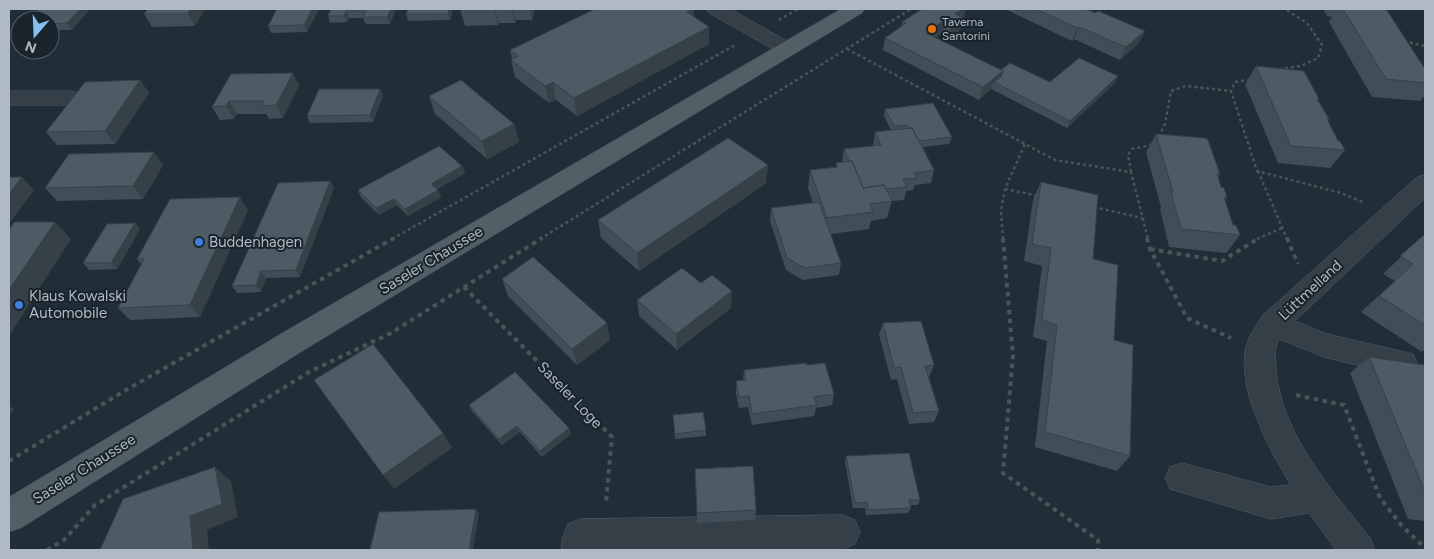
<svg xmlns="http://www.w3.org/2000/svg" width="1434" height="559" viewBox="0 0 1434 559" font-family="Figtree,sans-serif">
<rect width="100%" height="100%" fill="#212e37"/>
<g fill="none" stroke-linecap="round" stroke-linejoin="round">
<g stroke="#525d65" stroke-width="1">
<path id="minor" d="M706,9H730L794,45L797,49L794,53L787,55L780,53L709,13Z
M9,91H70L78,93L81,98L78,103L70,105H9Z
M1425,175V198L1295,321L1327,334L1413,354L1417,363L1413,372L1402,376L1324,357L1279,339C1274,350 1275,358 1276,369C1281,434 1331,489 1370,538L1375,550H1336L1309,513L1271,519L1170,489L1165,478L1170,467L1182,463L1271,487L1291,485C1269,449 1239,394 1245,351C1247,339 1256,326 1262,316L1416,178Z
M843,515L855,520L860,532L855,544L843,549L561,550L563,536L568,524L580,519Z"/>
</g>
<g stroke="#414b54" stroke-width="1">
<path id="major" d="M841,9H865L862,13L304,350L21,528L9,532V497L284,332Z"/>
</g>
<path stroke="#455857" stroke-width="2.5" stroke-dasharray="3 3" stroke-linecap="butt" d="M779,20L798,9
M1404,41L1425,46
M847,49L1055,160L1131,172L1148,239
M1279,69L1301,66L1318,58L1322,45L1307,23L1285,9
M1250,80L1235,82L1231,91L1257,171L1341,193L1365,203
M1159,137L1165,124L1171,91L1186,86L1231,91
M1258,171L1287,239
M1131,172L1128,155L1132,149L1151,145
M1005,189L1039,196
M1094,207L1142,218
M392,239L735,45
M540,239L911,9
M1003,239L1001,211L1005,189L1025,144
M1257,239L1282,228"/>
<path stroke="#455857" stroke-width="4" stroke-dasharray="4.5 4.5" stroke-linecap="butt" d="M1003,238L1013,356L1003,473L1098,540V550
M1147,238L1150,249L1187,318L1231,338
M1287,238L1298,264
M1150,249L1222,261L1259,238
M464,287L612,437L606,502
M1296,395L1344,405L1380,498L1402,526L1425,548
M9,461L126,390L394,238
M47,550L64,540L95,505L309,372L391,333L542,238"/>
<use href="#minor" fill="#353f47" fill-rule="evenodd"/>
<use href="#major" fill="#535f67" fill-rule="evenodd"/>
</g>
<path fill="#424e57" d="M148,9H205L195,26L152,27L144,14Z
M277,9H319L307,32L271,33L268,26Z
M331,9H396L390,24H366L363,18H349L347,22L330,23L328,16Z
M408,9H453L450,20L408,21L406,14Z
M460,9H535L532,20H516L515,23H499L498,25L465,26Z
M694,9V17L709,27V44L577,116L556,100L549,103L515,77L511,60L512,59L510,50Z
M922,9H966L959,31L949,37L942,33L935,38L1001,70L1050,82L1115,83L1067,128L991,89L979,100L883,50L885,38L901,27L902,22Z
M1005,9H1085L1145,31L1138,44L1120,60L1074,39L1072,41Z
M1323,9H1387L1386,10L1425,69V95L1420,101L1372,97L1329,22L1332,17L1327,16Z
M89,10L72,30H50V20Z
M1256,66L1319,99L1318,101L1329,119L1328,121L1338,141L1345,150L1330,168L1278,163L1245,84Z
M231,74L299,85L283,118L269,119L266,114H237L234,119L220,120L212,107Z
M140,80L149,93L115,144L57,145L46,132Z
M383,95L373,122L310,123L307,116Z
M429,96L514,124L519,142L487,159L435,114Z
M885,109L952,137L949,144L923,147L934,170L931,183L915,185L913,190L906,191L904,200L892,201L887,218L871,221L869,229L831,234L841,263L839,275L803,280L786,270L770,221L771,208L813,203L808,188L810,170L836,167V163L842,162L844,149L873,146L875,132L891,130L884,116Z
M1156,134L1220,174L1218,177L1221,187L1227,197L1225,200L1233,225L1240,235L1226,253L1169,247L1160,209L1161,207L1146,152Z
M163,165L143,199L57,201L45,188Z
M462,166L465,173L437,189L441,197L408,216L397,205L379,215L361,197L358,190Z
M330,181L334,188L300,277L266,278L261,292L237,293L232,286Z
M1041,182L1093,259L1114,340L1130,456L1117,471L1035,447L1047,341L1033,337L1042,266L1024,261L1033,200Z
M766,183L639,271L601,238L598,220Z
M248,210L200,317L130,320L118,308L141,264L137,259Z
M140,229L117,269L89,270L83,263Z
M1425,234V349L1422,352L1361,312L1395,281L1383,274Z
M502,279L610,340L577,365L508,296Z
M701,283L731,308L677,350L639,316L637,300Z
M883,323L934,365L929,377L939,411L934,422L909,424L897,379L891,380L879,335Z
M1369,357L1425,365V521L1408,519L1350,373Z
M806,365L834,394L832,405L816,408L814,416L752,425L748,407L739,408L736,393V381L743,380L744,370Z
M469,405L569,428L571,434L542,457L520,432L502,445L472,411Z
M673,415L706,430V436L675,439Z
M846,456L920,500L918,505H910L911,508L908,513L866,515L865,508H853L845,461Z
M695,469L756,510L755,520L697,523Z"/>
<path fill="#364047" d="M80,9H89V10L72,30L67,23Z
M190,9H205L195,26L188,14Z
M312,9H319L307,32L304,25Z
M391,9H396L390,24L387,17Z
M449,9H453L450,20L448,14Z
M494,9H495L499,23L498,25Z
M512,9H513L516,20L515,23Z
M530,9H535L532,20Z
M694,9V26L687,12Z
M963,9H966L959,31L949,37L955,14Z
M346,11L349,18L347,22L344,16Z
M945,20L942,33L923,46L926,33Z
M709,27V44L577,116L574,98Z
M1079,27L1074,39L1072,41L1077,28Z
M1145,31L1138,44L1120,60L1126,47Z
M1003,71L998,84L994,82L991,89L979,100L983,87Z
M293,73L299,85L283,118L276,105Z
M1118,76L1115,83L1067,128L1070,121Z
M140,80L149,93L115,144L105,131Z
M553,82L556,100L549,103L545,86Z
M380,89L383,95L373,122L370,115Z
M229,101L237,114L234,119L226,106Z
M514,124L519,142L487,159L482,141Z
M154,152L163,165L143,199L133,186Z
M768,165L766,183L639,271L637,253Z
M462,166L465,173L434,191L431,184Z
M22,177L34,190L9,224V194Z
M330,181L334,188L300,277L296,270Z
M438,190L441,197L408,216L405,209Z
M240,197L248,210L200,317L190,305Z
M394,199L397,205L379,215L376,208Z
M55,222L71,239L9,336V290Z
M135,223L140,229L117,269L111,263Z
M261,271L266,278L261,292L256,285Z
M732,291L731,308L677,350L676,334Z
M607,323L610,340L577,365L572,349Z
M9,405L14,409L9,417Z
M517,426L520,432L502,445L499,439Z
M569,428L571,434L542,457L540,451Z
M443,433L452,448L394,489L383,475Z
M215,467L231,481L238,517L207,530L209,550H193L190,516Z
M476,509L479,514L473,550H469Z"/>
<path fill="#4d5b65" stroke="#364047" d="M40,9H80L67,23L50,24V20H30Z
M148,9H190L188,14H144Z
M277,9H312L304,25L268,26Z
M331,9H391L387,17H363L366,11H346L344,16H328Z
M408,9H449L448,14H406Z
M595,9H693L687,12L709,27L574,98L553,82L545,86L511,60L518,56L510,50Z
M922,9H963L955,14L963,18L953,24L945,20L926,33L1003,71L983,87L885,38L906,23L902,22Z
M1036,9H1085L1096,13L1098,11L1145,31L1126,47L1079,27L1077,28Z
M1343,9H1386L1425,69V83L1386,79Z
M1079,58L1118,76L1070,121L994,82L1001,77L1003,71L1001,70L1010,63L1050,82Z
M1256,66L1304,71L1319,99H1317L1329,119H1327L1338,141H1340L1345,150L1291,146Z
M293,73L276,105L262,106L264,101H229L226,106L212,107L231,74Z
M140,80L105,131L46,132L85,82Z
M461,80L514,124L482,141L429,96Z
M319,89H380L370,115L307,116Z
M933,103L952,137L919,141L912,128H908L906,125L894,126L885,109Z
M912,128L934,170L914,173L917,178L903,179L907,187L886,189L884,185L863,188L852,161H849L844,149L881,145L875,132Z
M1156,134L1205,138L1208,140L1220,174L1217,173L1221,187L1224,188L1227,197H1224L1233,225H1236L1240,235L1181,229L1171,192H1173Z
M728,138L768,165L637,253L598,220Z
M439,146L462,166L431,184L438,190L405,209L394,199L376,208L358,190Z
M154,152L133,186L45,188L69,154Z
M852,161L863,188L884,185L892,201L870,204L873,212L827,218L810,170L838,167L836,163Z
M9,177H22L9,194Z
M330,181L296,270L261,271L256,285L232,286L278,183Z
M1041,182L1098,195L1093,259L1118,265L1114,340L1133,345L1130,456L1045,432L1057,325L1042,320L1051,248L1032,244Z
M240,197L190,305L118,308L144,259H137L170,199Z
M819,202L841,263L805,268L787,258L771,208Z
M14,222H55L9,290V230Z
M135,223L111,263H83L107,224Z
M1425,234V325L1379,296L1413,264L1400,256Z
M533,257L607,323L572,349L502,279Z
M682,268L701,283L712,275L732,291L676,334L637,300Z
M921,321L934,365L925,366L939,411L913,413L901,367L894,368L883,323Z
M373,344L443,433L383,475L314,380Z
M1369,357L1425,365V492Z
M806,363V365L825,363L834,394L814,397L817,405L752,414L749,396L739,397L736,381L746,380L744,370Z
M515,372L569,428L540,451L517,426L499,439L469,405Z
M703,412L706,430L675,434L673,415Z
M909,453L920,500H909L911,508L868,510L867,502L855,503L846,456Z
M753,466L756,510L697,513L695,469Z
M215,467L222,504L190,516L193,550H100L123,499Z
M476,509L469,550H370L379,512Z"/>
<circle fill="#e8710a" stroke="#1a242c" stroke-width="2" cx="932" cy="29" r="5"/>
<g fill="#3f7fe0" stroke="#1a242c" stroke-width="2">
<circle cx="199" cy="242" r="5"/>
<circle cx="19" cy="305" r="5"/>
</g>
<g text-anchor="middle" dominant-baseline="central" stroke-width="4" stroke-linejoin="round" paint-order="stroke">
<g font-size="12" fill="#afbac4" stroke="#1a242c" text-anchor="start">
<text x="942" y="22">Taverna<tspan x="942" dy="14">Santorini</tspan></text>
</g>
<g font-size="15" fill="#afbac4" stroke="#1a242c" text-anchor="start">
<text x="209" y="242">Buddenhagen</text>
<text x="29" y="296">Klaus Kowalski<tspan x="29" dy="17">Automobile</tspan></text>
</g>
<g font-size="15" fill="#afbac4" stroke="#1a242c">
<text transform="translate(431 260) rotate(-31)">Saseler Chaussee</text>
<text transform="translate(1310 290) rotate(-43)">Lüttmelland</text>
<text transform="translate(570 395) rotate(46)">Saseler Loge</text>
<text transform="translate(84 469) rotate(-32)">Saseler Chaussee</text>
</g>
</g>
<rect width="1434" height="559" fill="none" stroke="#afbac4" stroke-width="20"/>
<g transform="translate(35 35) rotate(199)"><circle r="24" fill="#1a242c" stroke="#566069"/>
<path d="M0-4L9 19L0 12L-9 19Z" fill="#86c1f2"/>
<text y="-8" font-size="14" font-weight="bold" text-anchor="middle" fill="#afbac4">N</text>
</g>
</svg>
